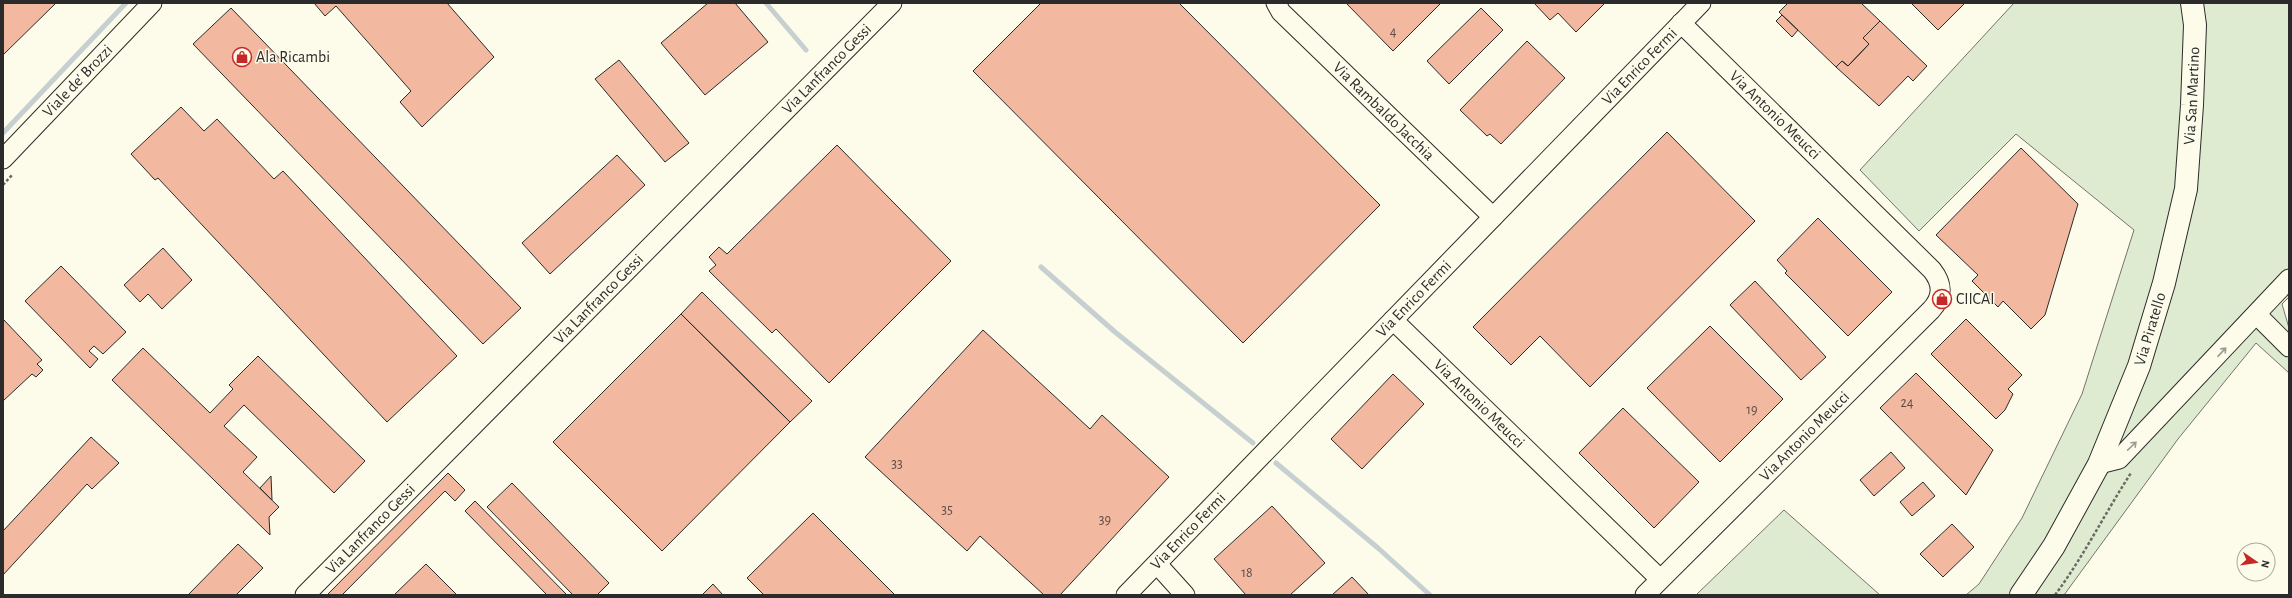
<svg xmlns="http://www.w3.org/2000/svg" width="2292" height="598" viewBox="0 0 2292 598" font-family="'Alegreya Sans',sans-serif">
<rect width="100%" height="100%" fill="#fdfbea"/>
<path fill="#deebd1" stroke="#74746e" d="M2014,3H2289V297L2282,304L2289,328V373L2256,343L2178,439L2064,595H1966L1979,584L2022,518L2082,394L2134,230L2016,134L1919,231L1860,170Z
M1784,510L1880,595H1696Z"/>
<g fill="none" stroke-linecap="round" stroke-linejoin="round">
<path stroke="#c7d0d0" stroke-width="5" d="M766,3L806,50
M3,133L126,3
M1041,267L1115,332L1253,443
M1276,463L1378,548L1430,595"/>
</g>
<path fill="#f2b8a0" stroke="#2b2b2b" d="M3,3H56L3,55Z
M314,3H447L494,57L422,127L400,102L411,91L336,6L325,16Z
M708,3H735L768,42L705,95L661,43Z
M1041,3H1179L1380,205L1243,343L973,71Z
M1346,3H1441L1393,51Z
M1534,3H1605L1576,32L1558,13L1550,20Z
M1788,3H1861L1880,21L1863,38L1869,44L1848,66L1842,61L1836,67L1779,12Z
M1911,3H1965L1938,30Z
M231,8L521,308L483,344L193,44Z
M1481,8L1503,30L1449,84L1427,61Z
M1782,15L1798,30L1792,37L1776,21Z
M1880,21L1927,66L1913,81L1908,76L1879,106L1836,67L1842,61L1848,66L1869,44L1863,38Z
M1527,41L1565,78L1501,144L1490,134L1487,136L1460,110Z
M619,60L689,143L665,162L595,79Z
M181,107L204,131L217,119L274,179L283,171L457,356L387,422L158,178L155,180L131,154Z
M1667,132L1755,221L1590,387L1540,336L1511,365L1473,327Z
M837,145L951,261L829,383L776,329L772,333L709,271L716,265L709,257L719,247L727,254Z
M2021,148L2078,204L2045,315L2031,329L2003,301L1998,307L1972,281L1978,275L1936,235Z
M617,155L645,185L550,274L522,243Z
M1818,218L1892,292L1848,336L1785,273L1787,271L1777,260Z
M163,248L192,280L162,309L148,294L140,302L124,285Z
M61,266L126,332L103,354L94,346L89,351L98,359L90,368L25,301Z
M1755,281L1826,357L1801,380L1730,305Z
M702,292L812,401L790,422L681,314Z
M681,314L790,422L662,551L553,442Z
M3,319L42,360L37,364L43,370L36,377L32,374L3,401Z
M1966,319L2022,375L2008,389L2013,394L2005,410L1996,419L1931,354Z
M1710,326L1783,399L1720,462L1647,388Z
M983,330L1090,429L1102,415L1169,477L1060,595H1044L980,536L967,551L865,457Z
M143,348L210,413L233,389L229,385L258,356L365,461L334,493L244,405L224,426L257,457L243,472L279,507L269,517L270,535L112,380Z
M1916,373L1993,450L1966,495L1880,408Z
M1393,374L1424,404L1362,469L1331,439Z
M1623,408L1699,482L1654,528L1579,453Z
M91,437L119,463L92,489L87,484L3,575V531Z
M1891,452L1905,468L1874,496L1860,480Z
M448,473L465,490L455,501L445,491L342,595H327Z
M271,476L272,500L260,488Z
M1923,482L1935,496L1912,516L1900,502Z
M512,483L609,583L597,595H573L487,507Z
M475,501L567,595H547L465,511Z
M1272,506L1325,563L1290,595H1246L1214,559Z
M813,513L895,595H764L747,578Z
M1952,524L1974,547L1943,577L1920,554Z
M238,544L263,568L236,595H188Z
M426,564L457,595H394Z
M1352,577L1369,595H1332Z
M713,584L723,595H702Z"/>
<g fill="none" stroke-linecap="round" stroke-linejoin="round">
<g stroke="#2b2b2b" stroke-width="21">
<g id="minor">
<path id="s1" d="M1276,3L1281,12L1493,217"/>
<path id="s2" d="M3,159L152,3"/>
<path d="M2257,315L2289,347"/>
<path id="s3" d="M1393,320L1660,579"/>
<path d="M2099,464L2119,459L2289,279"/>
<path d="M1157,564L1185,595"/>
<path id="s4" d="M305,595L892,3"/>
<path id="s5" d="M1126,595L1701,3"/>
<path id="s6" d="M1645,595L1931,310C1943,297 1943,284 1932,270L1681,23"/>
</g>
</g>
<g stroke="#2b2b2b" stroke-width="24">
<g id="major">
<path id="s7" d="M2021,595L2054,546L2099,464L2139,366L2164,283L2186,189L2192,105L2195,25L2192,3"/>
</g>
</g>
<path stroke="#6a6964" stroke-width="2.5" stroke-dasharray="3 2" stroke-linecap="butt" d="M3,185L12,175
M2055,595C2084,556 2105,513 2131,473"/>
<use href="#minor" stroke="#fdfbea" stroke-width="19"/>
<use href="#major" stroke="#fdfbea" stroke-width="22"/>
</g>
<defs><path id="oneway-shaft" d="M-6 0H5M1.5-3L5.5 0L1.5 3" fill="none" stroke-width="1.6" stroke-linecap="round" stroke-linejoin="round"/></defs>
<g stroke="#9e9d94">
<use href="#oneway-shaft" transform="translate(2222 352) rotate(-47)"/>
<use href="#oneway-shaft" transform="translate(2132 446) rotate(-44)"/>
</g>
<defs>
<g id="shop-ring" transform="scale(1)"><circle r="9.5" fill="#fdfbea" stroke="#c62828" stroke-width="1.5"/><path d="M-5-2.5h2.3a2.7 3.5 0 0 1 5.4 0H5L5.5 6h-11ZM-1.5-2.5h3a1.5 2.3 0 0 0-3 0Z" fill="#c62828"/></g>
</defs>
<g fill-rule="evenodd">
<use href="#shop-ring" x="242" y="57"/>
<use href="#shop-ring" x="1942" y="299"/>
</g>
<g text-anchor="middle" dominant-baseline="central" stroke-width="3" stroke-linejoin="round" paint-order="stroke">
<g font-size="14" fill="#5d4e48">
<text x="1393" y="32">4</text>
<text x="1907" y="403">24</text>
<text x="1752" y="410">19</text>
<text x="897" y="464">33</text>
<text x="947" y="510">35</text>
<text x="1105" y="520">39</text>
<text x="1247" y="573">18</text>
</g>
<g font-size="16" fill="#2b2b2b" stroke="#fdfbea" text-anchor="start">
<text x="256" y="57">Ala Ricambi</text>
<text x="1956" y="299">CIICAI</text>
</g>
<g font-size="16" fill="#2b2b2b" stroke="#fdfbea">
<text stroke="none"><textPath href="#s5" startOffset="737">Via Enrico Fermi</textPath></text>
<text stroke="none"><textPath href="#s4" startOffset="741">Via Lanfranco Gessi</textPath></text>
<text stroke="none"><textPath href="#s2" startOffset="108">Viale de' Brozzi</textPath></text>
<text stroke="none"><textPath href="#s7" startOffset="535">Via San Martino</textPath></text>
<text stroke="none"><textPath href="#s1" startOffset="153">Via Rambaldo Jacchia</textPath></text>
<text transform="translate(1775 115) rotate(44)">Via Antonio Meucci</text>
<text stroke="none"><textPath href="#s4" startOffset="417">Via Lanfranco Gessi</textPath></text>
<text stroke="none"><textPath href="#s5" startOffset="413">Via Enrico Fermi</textPath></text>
<text stroke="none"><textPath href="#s7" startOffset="297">Via Piratello</textPath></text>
<text stroke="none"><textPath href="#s3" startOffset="120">Via Antonio Meucci</textPath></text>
<text stroke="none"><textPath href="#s6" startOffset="225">Via Antonio Meucci</textPath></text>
<text stroke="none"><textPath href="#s4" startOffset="93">Via Lanfranco Gessi</textPath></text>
<text stroke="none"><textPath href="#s5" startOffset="89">Via Enrico Fermi</textPath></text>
</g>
</g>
<rect width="2292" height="598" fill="none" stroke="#2b2b2b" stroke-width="8"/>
<g transform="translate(2256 562) rotate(103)"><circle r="19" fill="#fdfbea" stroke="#a9a89e"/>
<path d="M0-3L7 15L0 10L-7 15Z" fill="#c62828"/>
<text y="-6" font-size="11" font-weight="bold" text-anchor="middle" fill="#2b2b2b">N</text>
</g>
</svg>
